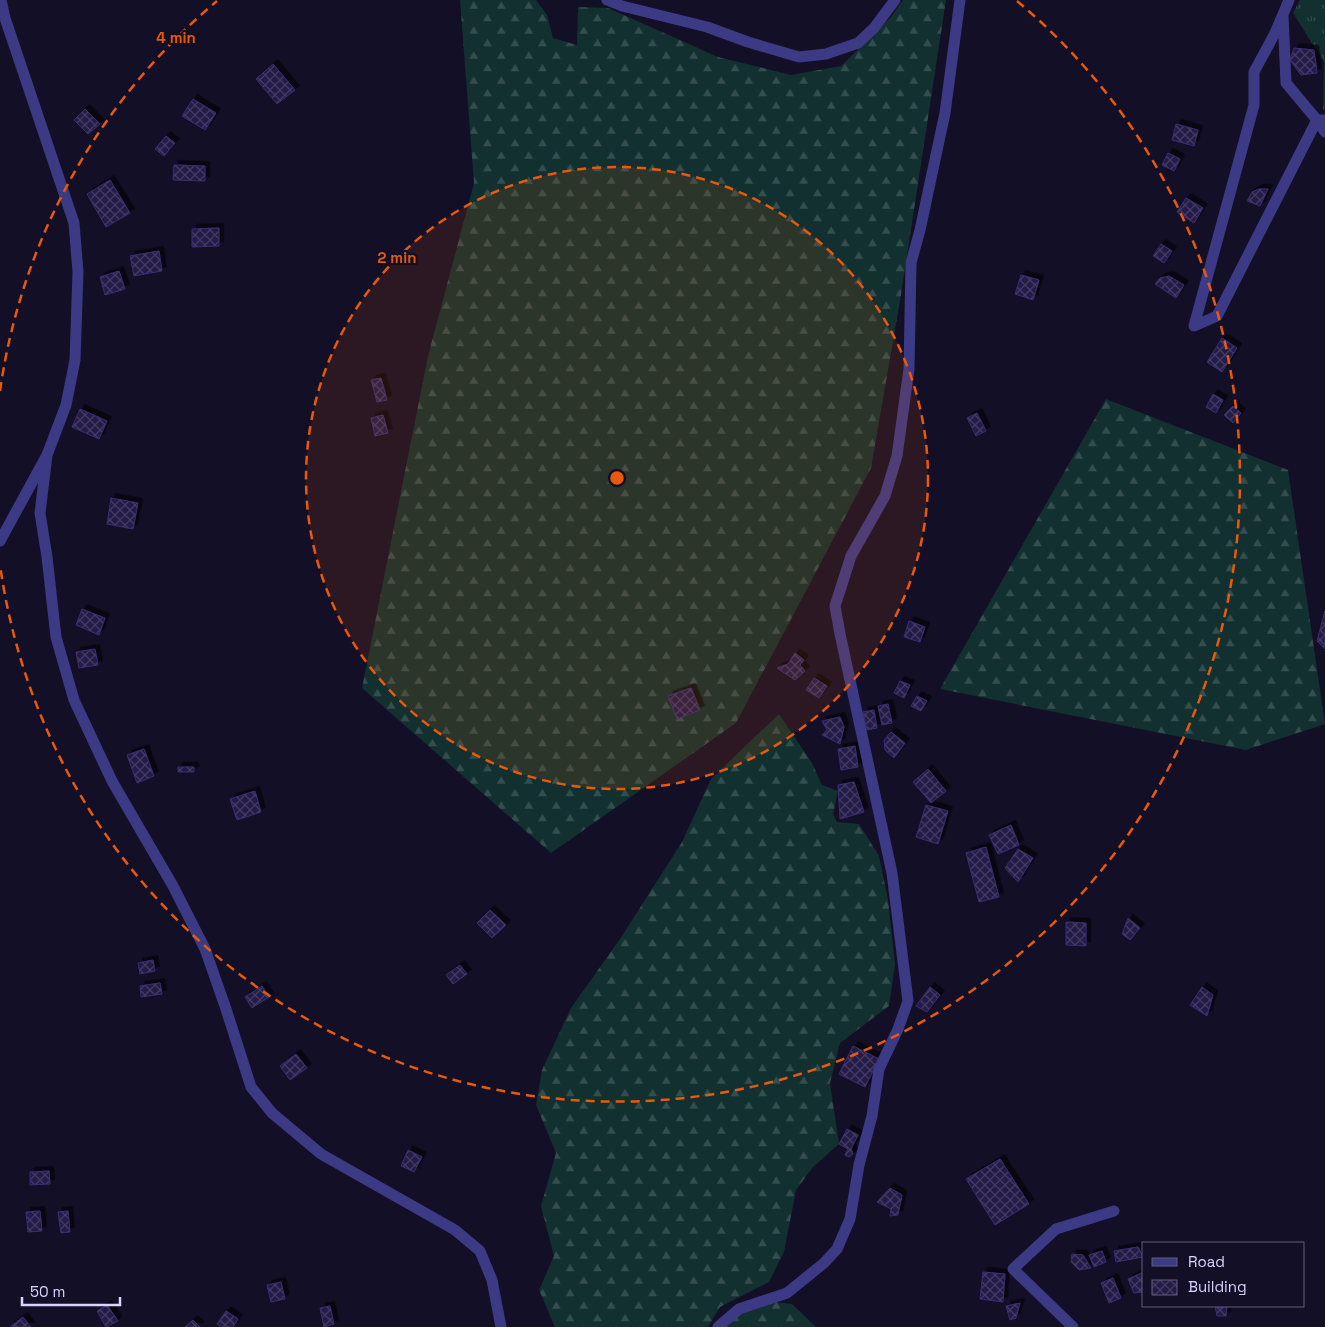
<svg xmlns="http://www.w3.org/2000/svg" width="1325" height="1327" viewBox="0 0 1325 1327" font-family="'Space Grotesk',sans-serif">
<defs>
<pattern id="grass-tufts" width="24" height="20" patternUnits="userSpaceOnUse" patternTransform="scale(1.25)"><rect width="24" height="20" fill="#12302f"/><path d="M3 7l-1-3M5 7V3M7 7l1-3M15 17l-1-3M17 17v-4M19 17l1-3" fill="none" stroke="#344d4e"/></pattern>
<pattern id="forest-firs" width="22" height="20" patternUnits="userSpaceOnUse" patternTransform="scale(1.25)"><rect width="22" height="20" fill="#12302f"/><path d="M5 1l3.5 6h-7zM16 11l3.5 6h-7z" fill="#344d4e"/></pattern>
<pattern id="building-cross-hatch" width="8" height="8" patternUnits="userSpaceOnUse" patternTransform="scale(1.25)"><rect width="8" height="8" fill="#241b47"/><path d="M0 0l8 8M0 8l8-8" fill="none" stroke="#433b63"/></pattern>
<filter id="shadow"><feDropShadow dx="4.5" dy="-4.5" stdDeviation="0" flood-color="#0009"/></filter>
</defs>
<rect width="100%" height="100%" fill="#130f26"/>
<path fill="url(#grass-tufts)" d="M1300,0H1325V110H1323L1324,62L1293,13Z"/>
<path fill="url(#forest-firs)" d="M460,0H536L547,15L553,38L577,45L578,7L608,8L718,57L791,75L841,66L891,17L903,0H946L901,295L871,468L736,723L551,853L362,688L428,356L474,183Z
M1106,399L1288,470L1325,724L1246,750L940,689Z
M779,714L812,763L822,785L838,791L833,814L837,822L859,824L879,856L888,900L895,964L889,1006L840,1043L830,1083L839,1144L813,1167L796,1190L784,1252L769,1282L720,1307L708,1327H555L539,1290L554,1256L541,1206L556,1153L536,1105L542,1070L571,1008L620,939L682,842L711,779Z
M775,1302L792,1304L816,1327H726L742,1313Z"/>
<path fill="url(#building-cross-hatch)" stroke="#3b2d73" filter="url(#shadow)" d="M1294,48L1314,50L1317,73L1301,75L1290,60Z
M273,64L295,90L277,104L256,79Z
M193,99L216,113L205,130L182,116Z
M85,109L100,124L88,134L74,120Z
M1176,124L1198,130L1194,146L1172,140Z
M166,136L175,143L164,156L155,149Z
M1168,153L1180,159L1174,171L1162,165Z
M174,165L205,166V181L173,180Z
M110,180L130,213L106,227L87,194Z
M1259,189H1268L1260,206L1247,201L1252,192Z
M1186,198L1203,208L1194,223L1177,212Z
M219,228V246L192,247V229Z
M1161,244L1172,251L1164,263L1153,256Z
M159,251L162,271L134,276L130,256Z
M119,271L125,289L105,295L100,277Z
M1021,275L1039,280L1033,300L1015,294Z
M1169,276L1184,285L1176,298L1155,284L1160,278Z
M1222,338L1237,348L1222,372L1207,362Z
M381,378L387,400L377,402L371,380Z
M1213,394L1223,400L1216,413L1206,407Z
M1233,406L1241,413L1233,423L1224,415Z
M80,409L107,421L99,439L72,427Z
M977,413L986,431L976,436L967,418Z
M383,415L388,433L375,436L371,418Z
M111,498L138,503L133,529L107,524Z
M82,609L105,618L99,635L76,625Z
M1325,611V649L1317,641Z
M909,621L925,627L920,642L904,637Z
M95,649L98,665L79,668L76,652Z
M795,653L804,660L800,665L805,671L795,680L777,668L788,664Z
M814,678L827,686L819,698L806,690Z
M900,681L910,685L904,698L894,693Z
M691,688L700,710L677,719L668,696Z
M917,696L927,701L921,711L911,706Z
M888,704L892,723L882,725L878,706Z
M874,710L877,728L867,730L863,712Z
M840,717L844,727L840,744L822,735L827,730L822,721Z
M891,732L905,743L894,758L885,750L884,740Z
M855,746L858,767L841,770L838,749Z
M144,749L154,776L137,783L127,755Z
M178,767H194V772H178Z
M928,769L946,791L931,803L913,782Z
M854,782L864,812L840,819L838,785Z
M255,791L261,812L237,820L230,799Z
M926,805L948,811L938,844L916,837Z
M1011,825L1019,845L998,854L989,835Z
M986,847L999,897L979,902L966,853Z
M1018,849L1033,858L1018,882L1005,868Z
M490,910L506,925L492,938L477,923Z
M1128,918L1140,928L1130,940L1122,934Z
M1066,922L1086,923V946L1066,945Z
M153,960L155,971L140,974L138,963Z
M460,965L467,974L453,984L446,975Z
M160,983L162,994L141,997L140,986Z
M262,986L269,997L252,1008L245,997Z
M930,987L940,995L927,1012L916,1006Z
M1202,987L1213,995L1207,1016L1190,1005Z
M853,1046L879,1059L865,1087L839,1074Z
M296,1054L307,1068L290,1080L280,1066Z
M847,1129L858,1135L851,1149L853,1154L849,1157L845,1155L848,1149L839,1144Z
M408,1150L422,1157L414,1172L401,1166Z
M1000,1159L1029,1204L995,1225L966,1179Z
M49,1171L50,1184L30,1185V1172Z
M890,1188L902,1195L898,1215L890,1216L891,1209L877,1202Z
M40,1211L42,1231L28,1232L26,1212Z
M68,1211L70,1232L61,1233L58,1212Z
M1138,1247L1143,1257L1116,1262L1114,1251Z
M1102,1251L1106,1262L1094,1267L1089,1255Z
M1072,1254L1083,1255L1091,1268L1079,1270L1071,1262Z
M983,1272L1005,1274L1003,1302L980,1299Z
M1144,1272V1292L1134,1293L1128,1279Z
M1113,1278L1121,1298L1109,1303L1101,1283Z
M281,1282L285,1299L271,1302L267,1285Z
M1020,1303L1016,1318L1010,1320L1006,1306Z
M107,1305L118,1321L106,1327L97,1311Z
M330,1306L334,1324L324,1327L320,1308Z
M1215,1306H1227L1226,1316H1217Z
M226,1311L238,1319L233,1327H222L217,1324Z
M23,1317L31,1327H10Z
M193,1320L200,1327H185Z"/>
<g fill="none" stroke-linecap="round" stroke-linejoin="round">
<path stroke="#3d3a85" stroke-width="11" d="M607,0L622,6L707,27L748,42L799,57L826,54L858,43L874,28L895,0
M1289,0L1275,33L1254,72V105L1194,326L1217,316L1317,120H1325
M1283,16L1286,83L1317,120L1325,132
M47,455L40,513L47,557L56,637L74,700L112,781L173,886L205,949L226,1009L251,1087L272,1113L321,1154L455,1230L480,1251L492,1280L501,1327
M0,541L47,455L66,405L75,360L78,272L74,223L5,18L1,0
M718,1327L739,1309L787,1293L824,1263L837,1249L850,1219L859,1165L872,1116L879,1069L898,1029L908,1001L892,873L840,634L835,606L851,556L885,496L897,456L909,369L911,263L920,230L945,113L960,0
M1073,1327L1013,1269L1056,1229L1114,1211"/>
</g>
<circle cx="617" cy="478" r="311" fill="#e8590c" fill-opacity=".12"/>
<g fill="none" stroke="#e8590c" stroke-width="2.5" stroke-dasharray="9 6">
<circle cx="617" cy="478" r="311"/>
<path d="M0 391A623 623 0 0 1 217 1M1017 1A623 623 0 1 1 0 565"/>
</g>
<circle cx="617" cy="478" r="8" fill="#e8590c" stroke="#130f26" stroke-width="2.5"/>
<g font-size="15" text-anchor="middle" font-weight="bold" fill="#e8590c" stroke="#130f26" stroke-width="4.5" stroke-linejoin="round" paint-order="stroke">
<text x="176" y="43">4 min</text>
<text x="397" y="263">2 min</text>
</g>
<rect x="1142" y="1242" width="162" height="65" fill="#130f26" stroke="#625e7d"/>
<rect x="1152" y="1258" width="25" height="8" fill="#3d3a85" stroke="#625e7d"/>
<text x="1188" y="1267" font-size="15" fill="#d9d4ff">Road</text>
<rect x="1152" y="1280" width="25" height="15" fill="url(#building-cross-hatch)" stroke="#625e7d"/>
<text x="1188" y="1292" font-size="15" fill="#d9d4ff">Building</text>
<path d="M22 1297v8h98v-8" fill="none" stroke="#d9d4ff" stroke-width="2.5"/>
<text x="30" y="1297" font-size="15" fill="#d9d4ff" stroke="#130f26" stroke-width="4" paint-order="stroke">50 m</text>
</svg>
